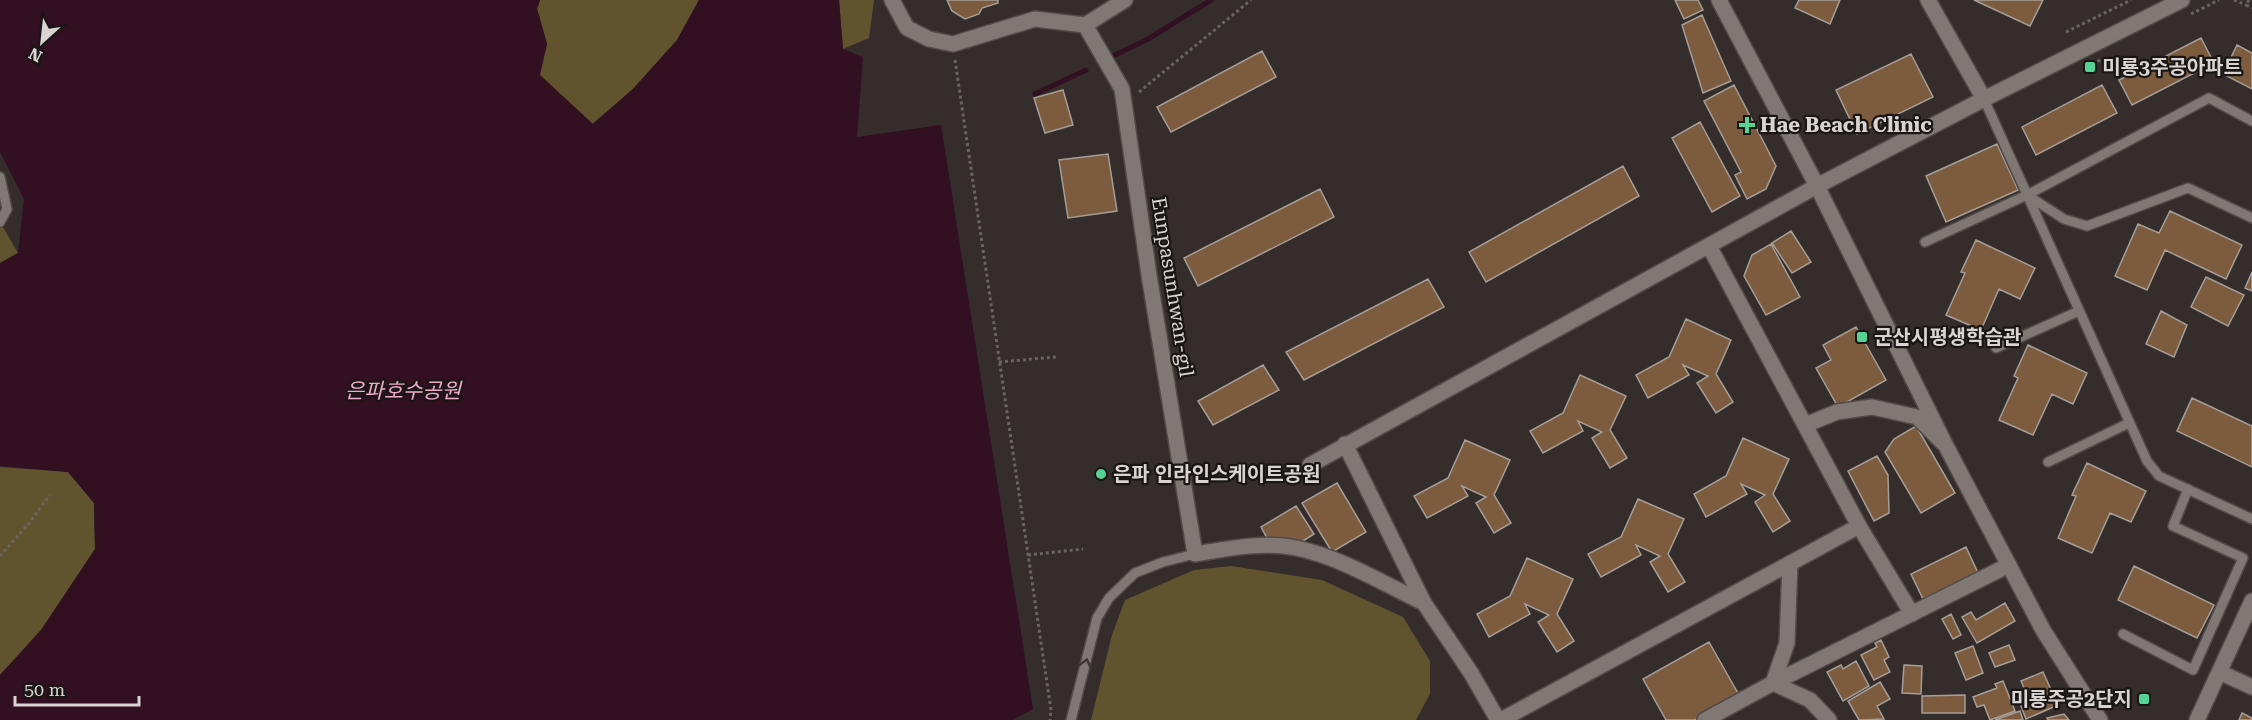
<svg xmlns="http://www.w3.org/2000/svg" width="2252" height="720" viewBox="0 0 2252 720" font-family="'Roboto Serif','Noto Sans KR',serif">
<rect width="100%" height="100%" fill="#342d2b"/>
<path fill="#62532f" d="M540,0H699L677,40L633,89L592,124L539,75L547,44L537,8Z
M839,0H874L869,38L843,49Z
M0,222L18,253L0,263Z
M0,467L68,472L94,503L95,549L41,630L0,675Z
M1231,566L1322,580L1403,617L1430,661V694L1416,720H1091L1112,635L1125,600L1194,570Z"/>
<path fill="#320f21" d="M0,0H540L537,9L547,44L540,75L593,124L633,89L677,40L699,0H839L843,49L863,57L857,137L941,125L1033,709L1013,720H0V675L41,630L95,549L94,503L68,472L0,466V263L18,253L24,199L0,152Z"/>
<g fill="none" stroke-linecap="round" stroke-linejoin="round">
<path stroke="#320f21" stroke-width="5" d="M1111,57L1148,39L1211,0
M1035,94L1086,70"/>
</g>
<path fill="#7c5b3e" stroke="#a59e98" stroke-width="1.5" d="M947,0H998V3L982,8L979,14L965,19L952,11Z
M1675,0H1698L1703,10L1684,19Z
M1799,0H1840L1830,24L1795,8Z
M1974,0H2043L2030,26Z
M1702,15L1731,81L1703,93L1682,25Z
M2201,38L2214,63L2132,105L2119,80Z
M2237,45L2252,53V89L2223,74Z
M1262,51L1276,77L1171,132L1157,107Z
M1911,54L1933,97L1857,134L1836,90Z
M1734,85L1776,166L1766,189L1747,199L1735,175L1741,172L1704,101Z
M2102,85L2117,113L2036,155L2022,127Z
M1063,90L1073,125L1045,133L1034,98Z
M1700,122L1740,196L1712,212L1672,138Z
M1997,144L2018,190L1946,222L1926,176Z
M1108,154L1117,211L1068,218L1059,160Z
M1623,166L1639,196L1486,282L1469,252Z
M1320,189L1334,217L1198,286L1184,258Z
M2170,211L2242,245L2226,279L2165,250L2147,290L2115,276L2138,224L2159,233Z
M1791,231L1811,262L1792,273L1772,243Z
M1976,240L2035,268L2020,299L1999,289L1981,330L1946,315L1965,273L1961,272Z
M1771,244L1800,297L1766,315L1744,276L1752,255Z
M2252,272V291L2245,288Z
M2206,277L2244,295L2228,326L2191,307Z
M1428,279L1444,307L1304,380L1286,352Z
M2161,311L2187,325L2174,357L2146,344Z
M1686,319L1731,340L1716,374L1733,402L1716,413L1697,383L1708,376L1683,365L1689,375L1648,398L1636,375L1669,357Z
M1856,327L1886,380L1838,407L1816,368L1831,360L1823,345Z
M2028,345L2087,373L2073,404L2052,394L2033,435L1999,420L2018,378L2014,376Z
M1263,365L1279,390L1213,425L1198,401Z
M1580,375L1626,396L1610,430L1627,458L1610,468L1592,438L1602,432L1578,421L1583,431L1543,453L1530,431L1563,413Z
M2192,398L2252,426V467L2177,431Z
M1916,426L1955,493L1921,513L1885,452L1894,439Z
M1743,438L1789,459L1773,494L1790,521L1773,532L1755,502L1765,495L1741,484L1747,494L1706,517L1694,494L1726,476Z
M1465,440L1510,460L1494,495L1511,523L1494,533L1476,503L1486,497L1462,486L1468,496L1427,518L1414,496L1448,478Z
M1877,456L1888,475L1889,513L1874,521L1848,471Z
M2087,463L2146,491L2131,522L2110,513L2092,553L2058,538L2076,496L2072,495Z
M1337,483L1366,532L1332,552L1302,503Z
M1638,499L1684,519L1668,554L1685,582L1668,592L1650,562L1660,556L1636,545L1641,555L1601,577L1588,554L1621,537Z
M1296,506L1314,534L1303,541L1268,540L1261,527Z
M1966,547L1978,573L1923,599L1911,574Z
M1527,558L1573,579L1557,614L1574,641L1557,652L1538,622L1549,615L1525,604L1530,614L1489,637L1477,614L1510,596Z
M2134,566L2214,605L2197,638L2118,600Z
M2005,603L2015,621L1977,643L1962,617L1971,612L1976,620Z
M1951,614L1961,635L1953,639L1942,619Z
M1881,640L1889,657L1884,660L1890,672L1874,680L1861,655L1877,647L1875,643Z
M1709,642L1739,695L1695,720H1666L1643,679Z
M2009,645L2015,660L1995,667L1989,653Z
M1973,646L1983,673L1966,680L1955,653Z
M1856,661L1869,686L1843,701L1827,672L1841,665L1843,669Z
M1904,665L1922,666L1921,694L1902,693Z
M2043,672L2058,705L2026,719L2019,701L2028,697L2021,681Z
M2003,681L2015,711L1990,720L1984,705L1977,707L1973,697L1997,688L1995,684Z
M1880,682L1890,699L1877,706L1884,719L1859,720L1848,701Z
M1965,695V713H1922V696Z
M2020,711L2023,720H1995Z
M2242,713L2252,718V720H2239Z
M2064,714L2069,720H2048L2047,718Z"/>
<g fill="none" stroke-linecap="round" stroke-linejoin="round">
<g stroke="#514a48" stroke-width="12">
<path id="lane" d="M1984,99L2147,461L2159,476L2252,519
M0,177L7,209L0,222
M2027,195L2064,219L2087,226L2188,188L2252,218
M1925,242L2027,195L2209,98L2252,121
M1996,348L2079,311
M2048,462L2129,423
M2123,634L2193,670L2243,558L2173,526L2188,489
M1071,720L1097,618L1109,598L1135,573L1163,562L1195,554"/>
</g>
<g stroke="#514a48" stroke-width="18">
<path id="street" d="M892,0L907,28L929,39L953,44L1035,19L1085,25
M1719,0L1817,186
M1928,0L1984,99
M1085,25L1122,89L1149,275L1195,554C1227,549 1264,541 1296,548C1341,557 1384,584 1424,603
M1085,25L1125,0
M1805,425L1837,412L1872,407L1917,417L1943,443
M1345,444L1424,603L1471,673L1498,720
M1310,465L1817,186L1984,99L2182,0
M1859,526L1912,614
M2219,672L2252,687
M1773,683L2009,565
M1773,683L1810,700L1829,720
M1501,720L1859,526L1709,246
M1705,720L1773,683L1787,643L1790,563
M2197,720L2252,601"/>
</g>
<g stroke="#514a48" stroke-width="18">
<path id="secondary" d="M1817,186L1946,446L2043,630L2100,720"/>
</g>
<path stroke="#6a6462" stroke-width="3" stroke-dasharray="3 3" stroke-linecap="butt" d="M2234,0L2246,5
M2249,0L2246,5L2252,8
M2191,14L2219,0
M2066,32L2131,0
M955,60L1051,710L1050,720
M2092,64L2105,58
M1139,92L1251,0
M999,362L1056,357
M1028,555L1083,549
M0,556L29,523L50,495"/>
<use href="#lane" stroke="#807875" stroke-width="9"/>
<use href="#street" stroke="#807875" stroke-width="15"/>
<use href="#secondary" stroke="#807875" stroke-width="15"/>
</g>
<defs><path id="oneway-chevron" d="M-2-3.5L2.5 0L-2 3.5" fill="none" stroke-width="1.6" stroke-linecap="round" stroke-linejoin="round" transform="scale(1.5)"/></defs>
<use stroke="#3d3837" href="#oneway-chevron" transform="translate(1086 663) rotate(-76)"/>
<g fill="#55d395" stroke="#191615" stroke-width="2">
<rect x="2084" y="61" width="12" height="12" rx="3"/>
<path d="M1744 116h6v6h6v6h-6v6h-6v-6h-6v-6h6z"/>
<rect x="1856" y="331" width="12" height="12" rx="3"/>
<circle cx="1101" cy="474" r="6"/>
<rect x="2138" y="693" width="12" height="12" rx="3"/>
</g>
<g text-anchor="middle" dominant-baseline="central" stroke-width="4.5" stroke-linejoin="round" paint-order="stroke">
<g font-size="20" font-weight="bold" fill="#d9d4d2" stroke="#191615" text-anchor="start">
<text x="2102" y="67">미룡3주공아파트</text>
<text x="1760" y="125">Hae Beach Clinic</text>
<text x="1874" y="337">군산시평생학습관</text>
<text x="1113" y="474">은파 인라인스케이트공원</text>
<text x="2132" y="699" text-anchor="end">미룡주공2단지</text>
</g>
<g font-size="20" fill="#d9d4d2" stroke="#191615">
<text transform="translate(1173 287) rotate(81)">Eunpasunhwan-gil</text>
</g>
<g font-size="21" font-style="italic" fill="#efa9c7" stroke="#191615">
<text x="403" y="391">은파호수공원</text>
</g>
</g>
<g transform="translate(42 42) rotate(207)" stroke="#191615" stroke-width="4.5" paint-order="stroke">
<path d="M0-4.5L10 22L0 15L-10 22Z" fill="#d9d4d2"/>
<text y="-9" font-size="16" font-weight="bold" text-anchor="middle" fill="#d9d4d2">N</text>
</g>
<path d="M15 696v9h124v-9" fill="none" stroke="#d9d4d2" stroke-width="3"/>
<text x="24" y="696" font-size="18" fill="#d9d4d2" stroke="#191615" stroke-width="4.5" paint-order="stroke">50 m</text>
</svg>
